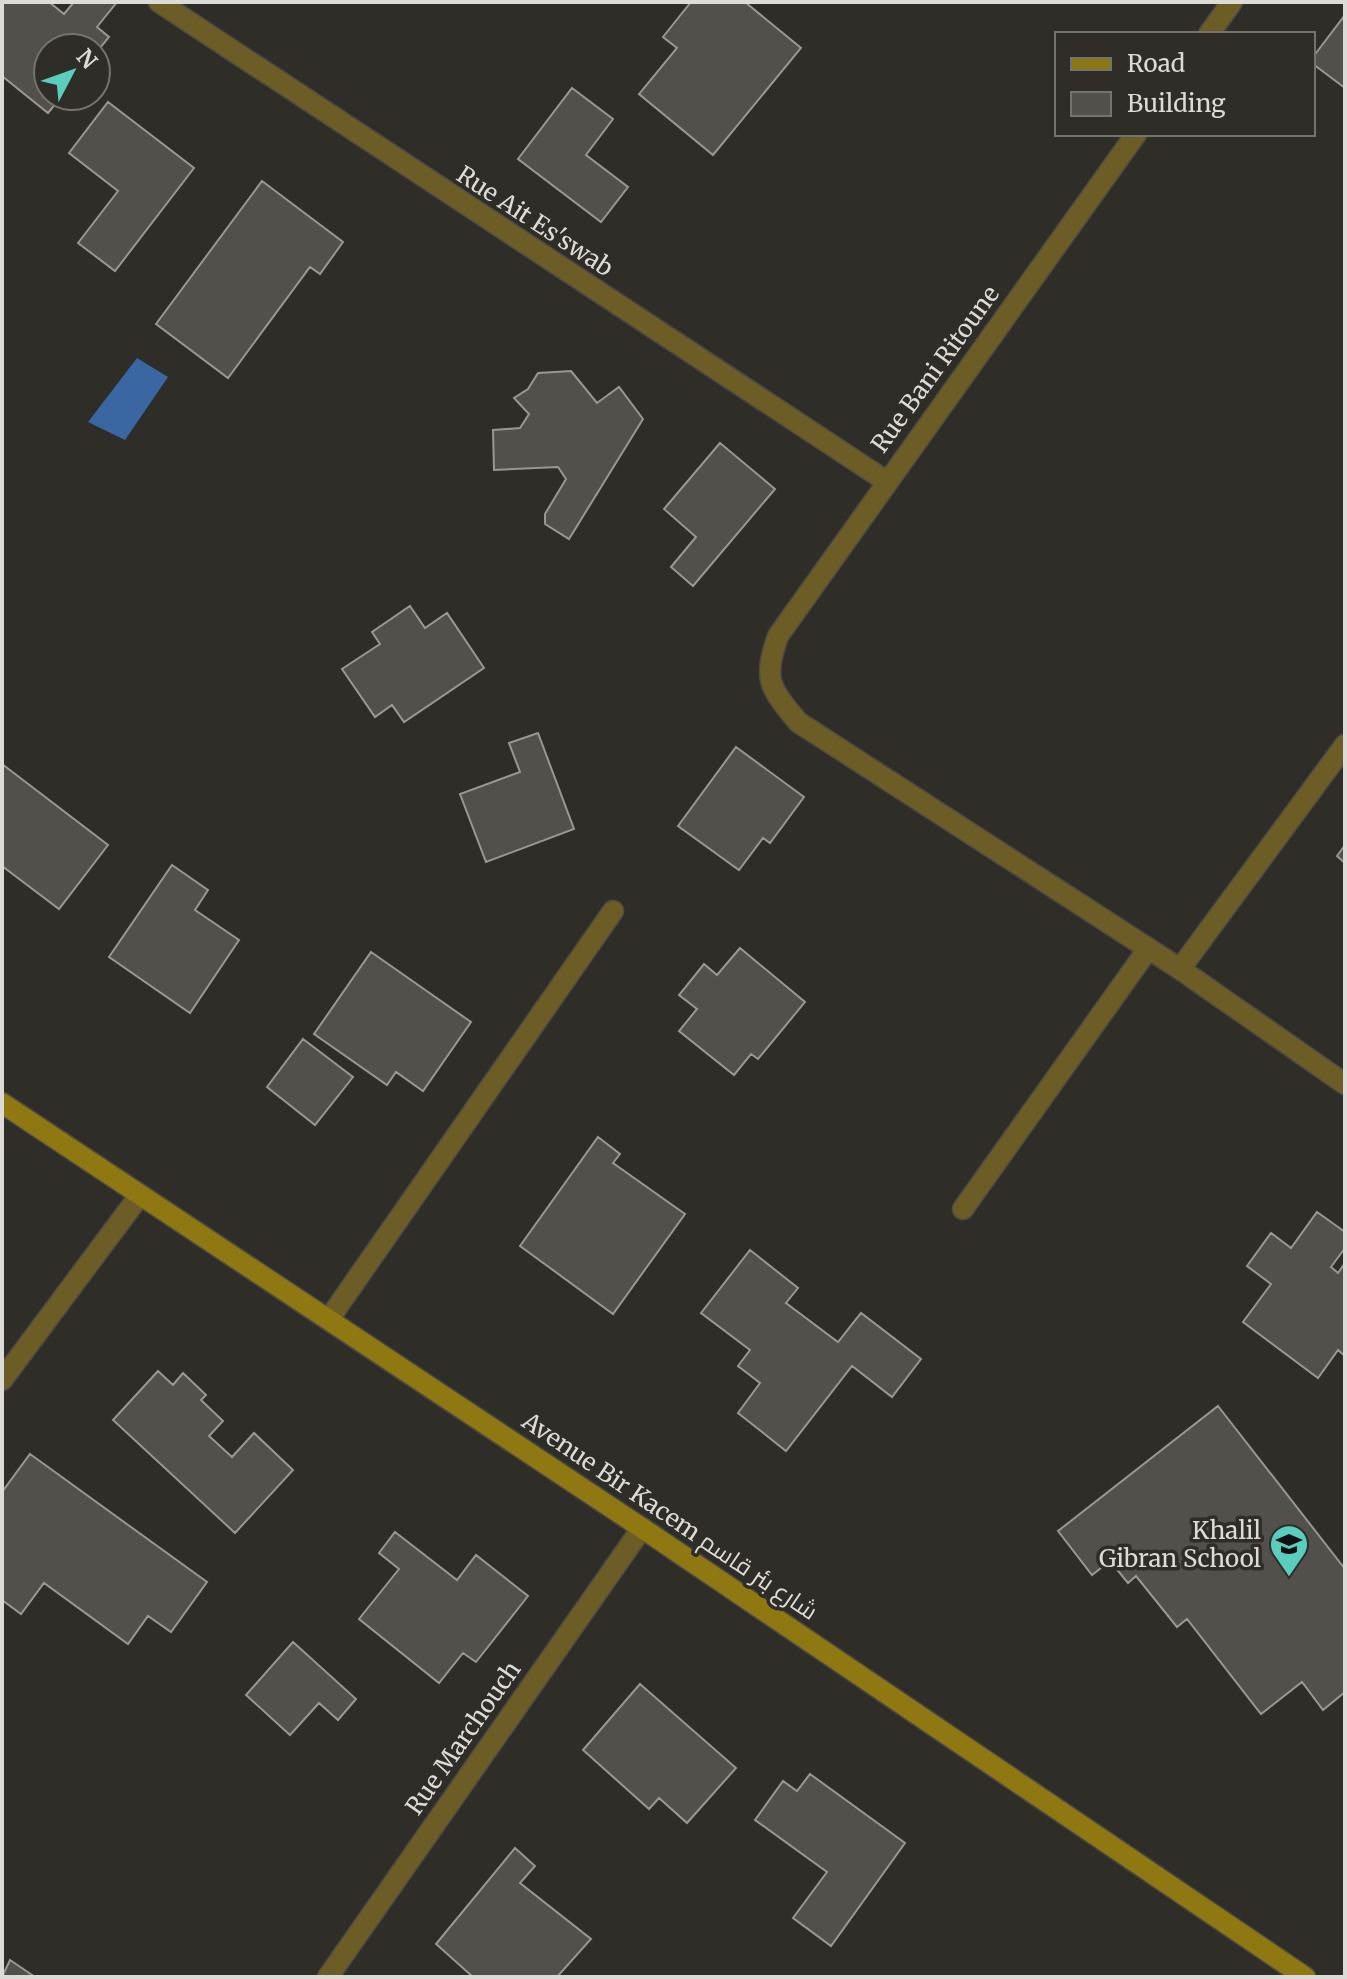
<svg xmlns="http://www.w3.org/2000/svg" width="1347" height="1979" viewBox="0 0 1347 1979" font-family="Merriweather,Cairo,serif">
<rect width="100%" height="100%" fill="#2e2d27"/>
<path fill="#3a66a1" d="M137,358L168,377L125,440L88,422Z"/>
<path fill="#52504a" stroke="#999790" stroke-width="2" d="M2,2H49L64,14L74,2H117L97,27L109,37L96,53V48H48V96H62L48,113L2,76Z
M691,2H745L801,48L713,155L639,94L677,48L663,37Z
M1345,15V88L1313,64V57Z
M572,88L613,119L586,155L628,187L601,222L518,159Z
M108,102L194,168L115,271L78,243L118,191L69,153Z
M262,181L343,242L320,274L310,267L228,378L156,324Z
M571,371L597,403L619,387L643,419L569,539L545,524V514L566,479L558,467L494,470L493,430L520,428L529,414L514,398L528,389L538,373Z
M720,443L775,489L693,586L671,567L696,537L664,509Z
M410,606L425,628L447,613L484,668L404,722L392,705L375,717L342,669L380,644L372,632Z
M538,733L574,829L486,862L460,794L520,772L509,743Z
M736,747L804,797L770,843L763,838L739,870L678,826Z
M2,764L108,845L59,909L2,866Z
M1345,845V863L1337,856Z
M172,865L208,890L195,910L239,940L190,1013L109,957Z
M740,948L805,1002L758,1059L751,1054L734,1075L679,1031L697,1009L679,995L704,964L717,975Z
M371,952L471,1022L423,1091L396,1072L387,1085L314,1034Z
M303,1039L353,1077L315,1125L267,1087Z
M598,1137L620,1154L613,1163L685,1214L613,1314L520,1246Z
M1317,1212L1345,1232V1248L1331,1267L1338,1273L1345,1263V1356L1338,1350L1318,1378L1243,1322L1271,1284L1247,1266L1271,1233L1291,1248Z
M750,1250L798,1288L786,1303L838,1342L861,1313L921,1359L892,1397L852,1366L786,1451L738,1413L760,1383L738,1366L750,1350L701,1313Z
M158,1371L173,1385L183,1373L206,1395L201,1400L223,1421L209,1436L232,1457L254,1433L293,1470L235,1533L113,1420Z
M1218,1406L1345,1569V1692L1323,1710L1302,1682L1261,1714L1187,1619L1177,1627L1136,1576L1128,1583L1110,1561L1092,1575L1058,1531Z
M30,1454L207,1582L171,1632L148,1616L128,1644L44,1583L21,1614L2,1600V1492Z
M395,1532L457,1580L476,1555L528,1596L476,1662L463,1653L439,1683L359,1619L399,1569L379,1553Z
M293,1642L356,1699L338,1720L319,1703L290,1735L246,1695Z
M640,1684L736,1768L687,1823L659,1798L649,1809L583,1750Z
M810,1774L905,1843L831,1946L793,1918L827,1872L755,1820L783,1781L797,1791Z
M515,1848L535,1866L520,1883L591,1939L557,1977H473L436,1944Z
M10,1960L35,1977H2Z"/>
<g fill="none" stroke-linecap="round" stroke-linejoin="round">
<g stroke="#4a4943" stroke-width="23">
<path id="street" d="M159,2L886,481
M1209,34L1232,2
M1136,134L778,636C763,680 769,687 798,722L1180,969L1345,1084
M1180,969L1345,745
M963,1209L1148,949
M329,1319L613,911
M2,1380L140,1195
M328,1977L642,1528"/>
</g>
<g stroke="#4a4943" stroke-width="23">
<path id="secondary" d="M2,1103L642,1528L1305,1977"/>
</g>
<use href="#street" stroke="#6c5d27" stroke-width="20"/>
<use href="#secondary" stroke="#8f7711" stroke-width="20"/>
</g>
<defs>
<g id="school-pin" transform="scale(2)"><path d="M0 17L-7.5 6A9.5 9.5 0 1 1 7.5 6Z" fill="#5acebd" stroke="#2e2d27"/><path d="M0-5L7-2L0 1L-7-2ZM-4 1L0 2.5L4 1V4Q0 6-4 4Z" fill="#111"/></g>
</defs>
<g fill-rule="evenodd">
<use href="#school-pin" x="1289" y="1544"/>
</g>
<g text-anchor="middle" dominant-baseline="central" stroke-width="7" stroke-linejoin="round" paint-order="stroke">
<g font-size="24" fill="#dcdbd7" stroke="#2e2d27">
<text transform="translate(535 221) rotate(33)">Rue Ait Es'swab</text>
<text transform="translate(935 369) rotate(-54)">Rue Bani Ritoune</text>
<text transform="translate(670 1516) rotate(34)">Avenue Bir Kacem شارع بئر قاسم</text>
<text transform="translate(463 1738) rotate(-55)">Rue Marchouch</text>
</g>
<g font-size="24" fill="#dcdbd7" stroke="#2e2d27" text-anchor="end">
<text x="1261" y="1530">Khalil<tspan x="1261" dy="28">Gibran School</tspan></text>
</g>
</g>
<rect width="1347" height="1979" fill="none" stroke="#dcdbd7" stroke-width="8"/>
<rect x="1055" y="32" width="260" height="104" fill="#2e2d27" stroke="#74736d" stroke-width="2"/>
<rect x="1071" y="58" width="40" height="12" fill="#8f7711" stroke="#74736d" stroke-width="2"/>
<text x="1127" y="72" font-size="24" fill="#dcdbd7">Road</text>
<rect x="1071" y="92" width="40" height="24" fill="#52504a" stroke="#74736d" stroke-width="2"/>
<text x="1127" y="112" font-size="24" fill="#dcdbd7">Building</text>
<g transform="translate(72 72) rotate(49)"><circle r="38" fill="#2e2d27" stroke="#74736d" stroke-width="2"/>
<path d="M0-6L14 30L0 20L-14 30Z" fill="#5acebd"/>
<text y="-12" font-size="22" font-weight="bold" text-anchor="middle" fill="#dcdbd7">N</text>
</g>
</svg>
